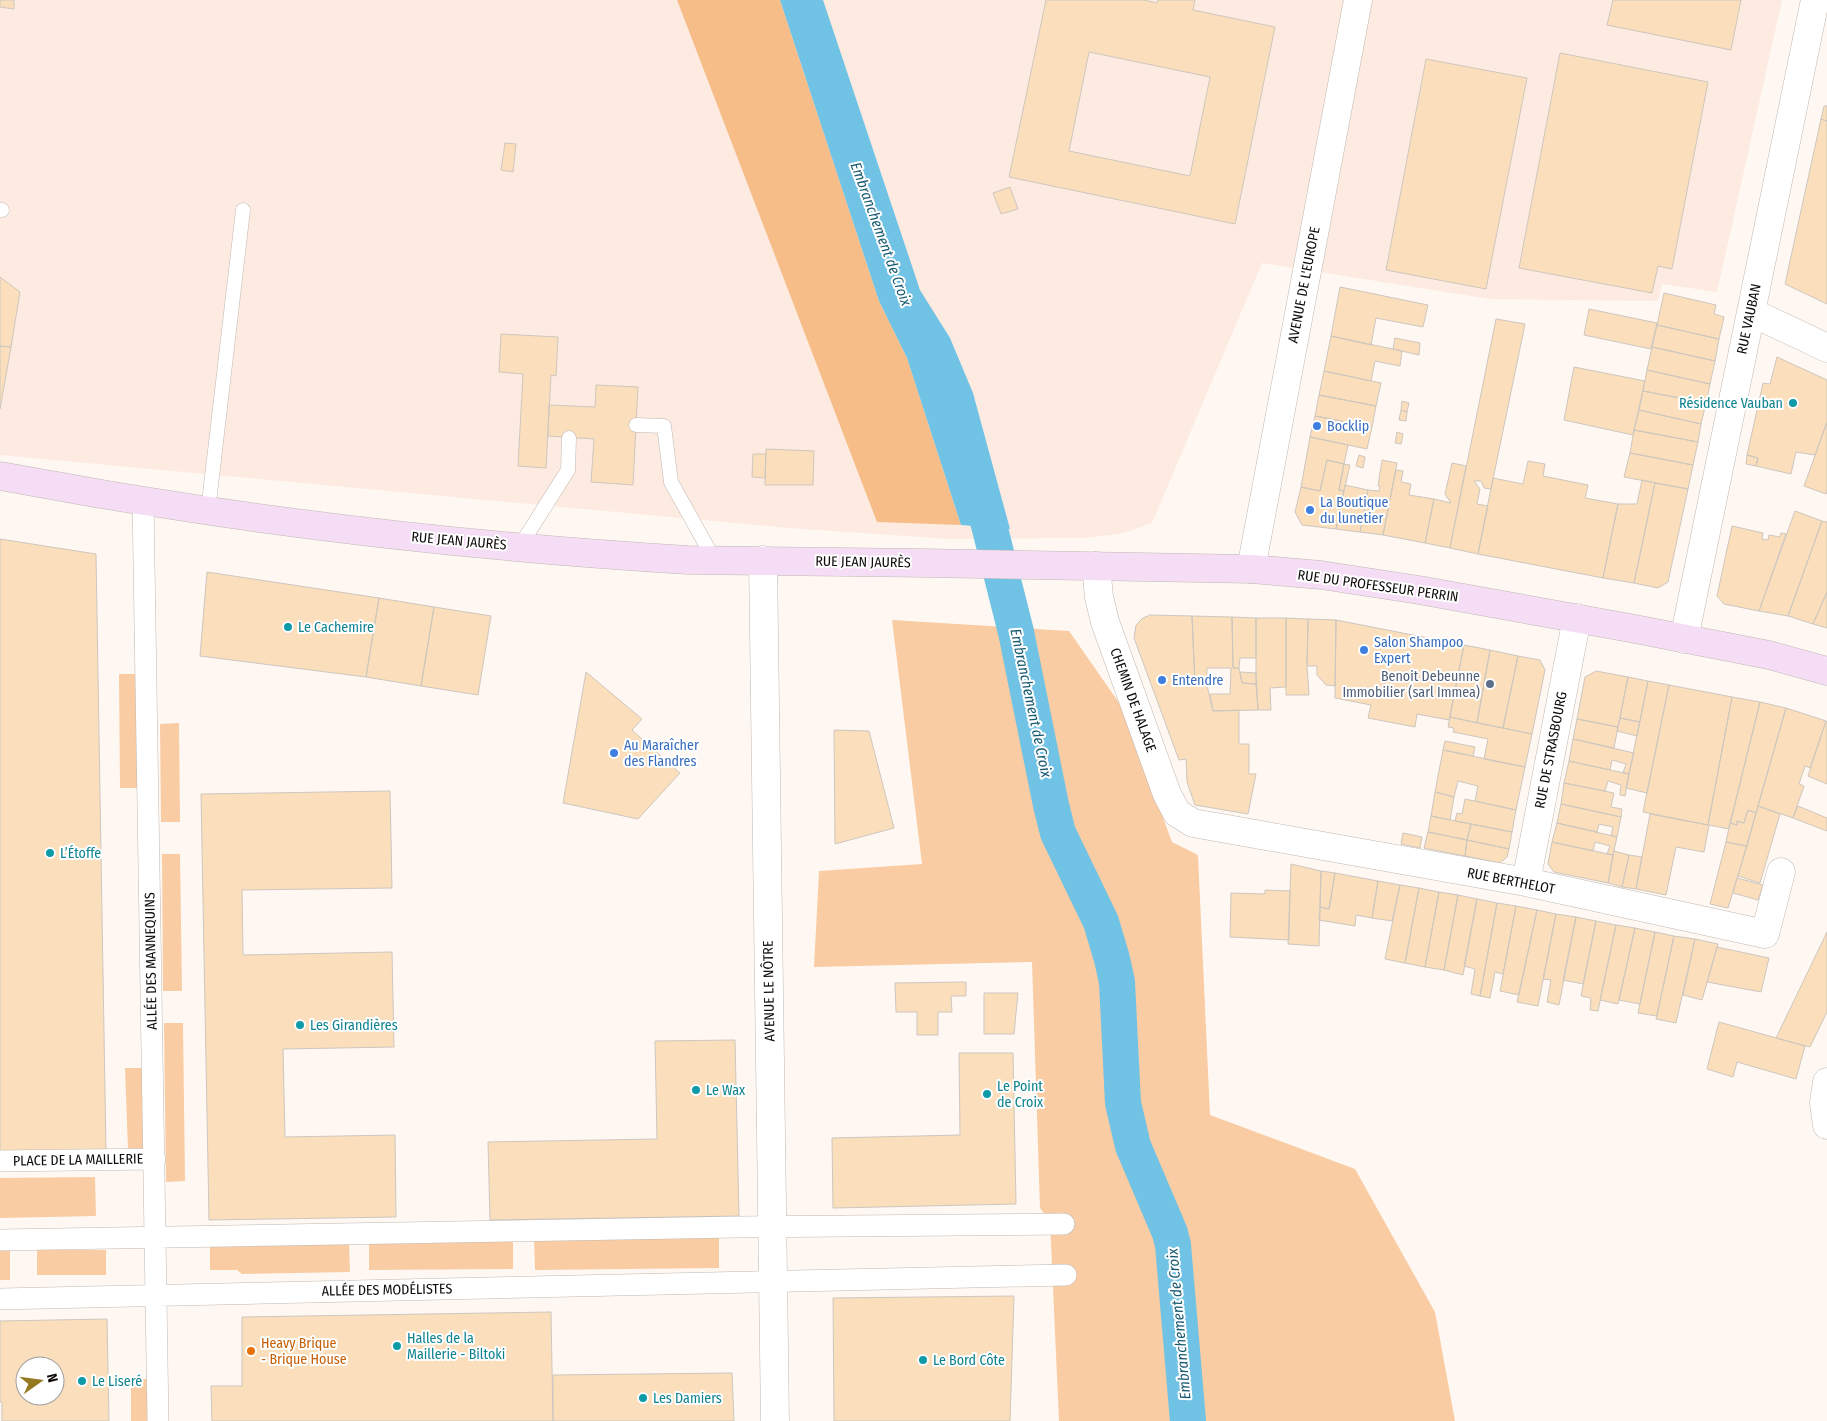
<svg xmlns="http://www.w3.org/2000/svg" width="1827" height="1421" viewBox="0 0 1827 1421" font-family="'Fira Sans Condensed',sans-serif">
<rect width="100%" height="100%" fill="#fff8f2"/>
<path fill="#fdebe1" d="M0,0H1782L1717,292L1662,284L1658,301L1490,299L1262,263L1152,523L1124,533L1087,538L949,539L789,528L0,455Z"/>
<path fill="#f9cca4" d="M892,620L1069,631L1122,707L1172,842L1198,855L1210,1115L1355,1169L1435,1312L1455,1421H1059L1050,1221L1040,1208L1032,962L814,967L819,871L922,864Z
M119,674H137L138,788H120Z
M179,723L180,822H161L160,724Z
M162,854H180L182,991H163Z
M164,1023H183L185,1181L166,1182Z
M125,1068H143L146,1150H128Z
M95,1177L96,1216L0,1218V1178Z
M719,1235V1268L535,1270L534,1238Z
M349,1242L350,1272L242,1274L237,1270H210V1245Z
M369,1242H513V1269L369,1270Z
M0,1250H10V1280H0Z
M37,1250H106V1275H37Z
M131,1379H150V1421H131Z"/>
<path fill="#f6bd89" d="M677,0H780L879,301L907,358L961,525L877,522Z"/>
<path fill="#70c3e5" d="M780,0H823L920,290L950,338L973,393L1010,529L961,525L907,358L879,301Z"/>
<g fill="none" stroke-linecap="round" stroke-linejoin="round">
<path stroke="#70c3e5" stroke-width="36" d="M975,480L988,521L1016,632L1051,805L1058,833L1101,922L1112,959L1117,982L1123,1103L1133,1146L1170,1233L1173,1245L1188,1421"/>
</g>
<path fill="#fbdebb" stroke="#cdc7bf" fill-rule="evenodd" d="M0,0H14V9L0,7Z
M1046,0H1144L1157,3L1158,0H1195L1193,10L1275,27L1235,224L1009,177ZM1089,52L1210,77L1190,176L1069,151Z
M1613,0H1741L1731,50L1607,25Z
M1560,53L1708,82L1672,269L1658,266L1652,293L1519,268Z
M1426,59L1527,78L1486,289L1386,270Z
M1824,106H1827V121L1821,119Z
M1821,119L1827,121V304L1785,284Z
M505,143L516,144L513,172L501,170Z
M1010,187L1018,209L1001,214L993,193Z
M0,277L20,292L11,347L0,346Z
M1340,287L1428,305L1423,327L1376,318L1371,345L1331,336Z
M1664,293L1716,305L1714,314L1724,317L1719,339L1657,325Z
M1589,309L1657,323L1651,349L1584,335Z
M1496,319L1525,324L1491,489L1484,488L1481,481H1474L1480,489L1477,504L1488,506L1478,554L1450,548Z
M1657,325L1719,339L1715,361L1652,347Z
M501,334L558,337L556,376L551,375L546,468L518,466L523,374L499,372Z
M1331,336L1402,351L1400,366L1375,361L1371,381L1324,371Z
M1395,338L1420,343L1419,355L1393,349Z
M0,346L11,347L0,409Z
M1652,347L1715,361L1710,384L1647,370Z
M1777,357L1827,380V422L1815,455L1796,452L1791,474L1756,466L1758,458L1747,455L1763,383L1770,384Z
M1574,367L1645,381L1633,435L1564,420Z
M1647,370L1710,384L1706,403L1643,391Z
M1324,371L1381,383L1376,406L1319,395Z
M596,385L638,387L633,485L591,482L594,439L548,436L549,405L595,407Z
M1643,391L1706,403L1701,424L1639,410Z
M1319,395L1376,406L1372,427L1315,416Z
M1402,401L1409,403L1407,412L1401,410Z
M1401,410L1407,412L1406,421L1399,420Z
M1639,410L1701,424L1698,442L1634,430Z
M1315,416L1372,427L1367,449L1310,437Z
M1827,422V491L1826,494L1804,486Z
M1634,430L1698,442L1693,465L1630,453Z
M1397,432L1403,434L1401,444L1395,443Z
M1310,437L1348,445L1344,464L1327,460L1320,491L1301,487Z
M766,449L814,451L813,485H765Z
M1630,453L1693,465L1688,489L1624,477Z
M753,454H766L765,478L752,477Z
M1359,455L1365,457L1363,468L1356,466Z
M1747,455L1758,458L1756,466L1746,464Z
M1327,460L1344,464L1339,490L1344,491L1336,529L1302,525L1295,512L1301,487L1320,491Z
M1382,460L1397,463L1383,535L1360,532L1368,490L1379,491L1380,486H1378Z
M1528,461L1545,464L1543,476L1588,485L1585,498L1618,504L1603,578L1478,554L1493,478L1523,484Z
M1452,463L1466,466L1450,548L1425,543L1434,499L1451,503L1445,494Z
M1344,464L1350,465L1344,491L1339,490Z
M1396,470L1403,471L1401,482L1411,484L1409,495L1434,499L1425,543L1383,535Z
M1642,480L1655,483L1634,583L1603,578L1618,504H1637Z
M1655,483L1688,489L1668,582L1658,588L1634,583Z
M1345,485L1368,490L1360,532L1336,529Z
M1795,511L1822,521L1788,616L1759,611Z
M1822,521L1827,522V592L1813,624L1788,616Z
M1732,526L1763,533L1762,539L1768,540L1769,535L1780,537L1781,533L1786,534L1759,611L1724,604L1717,596Z
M0,539L96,554L106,1152H0Z
M207,572L379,598L366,677L200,656Z
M1827,592V628L1813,624Z
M379,598L434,607L421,686L366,677Z
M434,607L491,616L478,695L421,686Z
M1150,615L1192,616L1195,685H1207L1213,711L1239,710V744H1249V774H1256L1248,814L1195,805L1187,782L1186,759L1179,760L1134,638L1136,625L1143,618Z
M1192,616L1232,617L1233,668H1239L1242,683L1256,684L1258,710L1213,711L1210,694H1230L1231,668H1207V685H1195Z
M1232,617L1256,618V658H1240L1239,668H1233Z
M1256,618H1286V687L1270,688L1271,710H1258L1256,673Z
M1286,618L1308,619L1307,666L1309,695H1286Z
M1308,619L1336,620L1335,686L1326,685L1317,675V666H1307Z
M1336,620L1464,645L1449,720L1417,714L1415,727L1368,718L1371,705L1335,698Z
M1464,645L1490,650L1477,723L1450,717Z
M1490,650L1518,656L1503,728L1477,723Z
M1518,656L1540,660L1545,670L1532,734L1503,728Z
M1596,671L1628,677L1618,727L1577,719L1585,677Z
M586,672L642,719L632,730L680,773L638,819L563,803Z
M1240,672L1256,673V684L1242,683Z
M1628,677L1648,681L1640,722L1620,718Z
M1648,681L1669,685L1647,793L1626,788Z
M1669,685L1732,697L1708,825L1643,812Z
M1732,697L1760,702L1729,829L1709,825L1704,852L1676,847L1666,895L1636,889L1650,814L1708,825Z
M1760,702L1786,708L1756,813L1748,810L1744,823L1737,821V825L1730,823Z
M1786,708L1826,721L1810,768L1805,766L1799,784L1804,786L1793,818L1758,806Z
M1450,717L1532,734L1525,767L1484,759L1488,739L1453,732L1454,728L1448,727Z
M1620,718L1640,722L1637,736L1617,731Z
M1577,719L1618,727L1614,748L1573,739Z
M1826,721L1827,722V784L1808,776Z
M834,730L869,731L894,828L835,844Z
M1573,739L1634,753L1629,774L1623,773L1626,764L1612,760L1610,770L1569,761Z
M1445,741L1475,747L1473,756L1443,750Z
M1443,750L1525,767L1516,810L1475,801L1478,786L1458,781L1454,797L1435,792Z
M1569,761L1629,774L1625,796L1620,795L1621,785L1608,781L1605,791L1564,783Z
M1564,783L1614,793L1611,807L1622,809L1621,817L1561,804Z
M390,791L392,888L242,890L243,955L392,952L394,1047L283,1049L285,1137L395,1135L396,1217L209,1220L201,794Z
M1435,792L1454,797L1450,820L1431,816Z
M1465,799L1516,810L1512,832L1455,821L1457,813L1462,814Z
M1561,804L1621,817L1617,837L1611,835L1613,827L1599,824L1597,832L1557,823Z
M1758,806L1780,814L1760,883L1738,876Z
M1798,806L1827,818V831L1793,818Z
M1748,810L1756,813L1747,846L1726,842L1730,823L1737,825V821L1744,823Z
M1431,816L1471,824L1467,840L1428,832Z
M1557,823L1617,837L1613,855L1607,854L1610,846L1595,842L1593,851L1552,842Z
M1471,824L1512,832L1509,849L1467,840Z
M1428,832L1467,840L1465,856L1424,848Z
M1403,833L1422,837L1420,848L1401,844Z
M1467,840L1509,849L1507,857L1500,863L1465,856Z
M1552,842L1613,855L1608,883L1554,872L1548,864Z
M1726,842L1747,846L1728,908L1710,904Z
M1614,851L1629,855L1622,887L1608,883Z
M1629,855L1642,857L1636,889L1622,887Z
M1291,864L1321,871L1319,946L1288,944Z
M1321,871L1335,873L1329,909L1320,907Z
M1335,873L1378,881L1372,918L1356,915L1355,926L1319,920L1320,907L1329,909Z
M1737,878L1763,885L1758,900L1733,893Z
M1378,881L1400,885L1392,921L1372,918Z
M1400,885L1419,888L1405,963L1385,959Z
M1419,888L1439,892L1425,967L1405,963Z
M1265,890L1290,891L1289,940L1230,937L1231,893L1265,894Z
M1439,892L1458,895L1444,970L1425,967Z
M1458,895L1477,899L1463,975L1444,970Z
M1477,899L1497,903L1480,996L1471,994L1475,969L1464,966Z
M1497,903L1516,906L1503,974L1495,972L1490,998L1480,996Z
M1516,906L1537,910L1519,995L1500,991Z
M1537,910L1556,914L1538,1006L1517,1002Z
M1556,914L1576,917L1559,1005L1547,1002L1551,980L1543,979Z
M1576,917L1596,921L1583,984L1563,980Z
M1596,921L1616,925L1598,1011L1590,1010L1591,998L1581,996Z
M1616,925L1635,928L1618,1004L1600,1000Z
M1635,928L1655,932L1640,1004L1619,1000Z
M1655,932L1674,936L1657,1016L1638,1013Z
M1827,932V1012L1810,1047L1776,1038Z
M1674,936L1695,939L1676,1023L1656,1019Z
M1695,939L1718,944L1702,1000L1683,995Z
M1717,947L1769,958L1761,992L1707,982Z
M966,982V996H951L952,1012H938V1035H917V1012H896L895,983Z
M984,993H1018L1014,1034H984Z
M1719,1022L1805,1046L1796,1079L1737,1062L1733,1077L1707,1069Z
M735,1040L739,1216L490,1220L488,1142L657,1139L655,1041Z
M959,1053H1013L1016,1204L833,1208L832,1138L960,1135Z
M1014,1296L1010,1421H834L833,1298Z
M551,1312L553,1421H212L211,1386H242V1317Z
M107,1319L109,1421H2V1402H0V1321ZM25,1366H55V1396H25Z
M732,1373L734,1421H553V1375Z"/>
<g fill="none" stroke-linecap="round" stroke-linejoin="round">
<g stroke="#c0b8b2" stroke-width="15">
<path id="service" d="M0,210H2
M636,425L664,426L671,482L715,561
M208,511L243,210
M520,546L568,470L569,438"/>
</g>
<g stroke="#c0b8b2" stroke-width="22">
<path id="pedestrian" d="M143,501L158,1421
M0,1161L155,1159
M0,1240L739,1227L1064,1224
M0,1299L1066,1275"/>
</g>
<g stroke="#c0b8b2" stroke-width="29">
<path id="minor" d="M1751,312L1827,348
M1096,566L1099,597L1105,622L1167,794L1177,813L1193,823L1526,882L1765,934L1781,872
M1251,569L1358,0
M1684,639L1815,0
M1526,882L1577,618
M1827,1082L1824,1103L1827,1125"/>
</g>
<g stroke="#c0b8b2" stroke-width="29">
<path id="tertiary" d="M763,560L775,1421"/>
</g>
<g stroke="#c0b8b2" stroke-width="29">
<path id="secondary" d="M0,476C48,484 96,494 145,501C325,530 507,549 688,560L925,563L1251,569L1321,575L1419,590L1630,628L1769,655L1827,671"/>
</g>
<use href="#service" stroke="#fff" stroke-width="14"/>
<use href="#pedestrian" stroke="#fff" stroke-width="21"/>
<use href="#minor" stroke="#fff" stroke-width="28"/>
<use href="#tertiary" stroke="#fff" stroke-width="28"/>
<use href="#secondary" stroke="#f4ddf5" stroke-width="28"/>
</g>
<g fill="#0f9aa8" stroke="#fff" stroke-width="2">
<circle cx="1793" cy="403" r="5"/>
<circle cx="288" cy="627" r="5"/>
<circle cx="50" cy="853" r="5"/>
<circle cx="300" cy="1025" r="5"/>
<circle cx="696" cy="1090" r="5"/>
<circle cx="987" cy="1094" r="5"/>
<circle cx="397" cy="1346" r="5"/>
<circle cx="923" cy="1360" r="5"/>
<circle cx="82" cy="1381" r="5"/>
<circle cx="643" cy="1398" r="5"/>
</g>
<g fill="#3f7fe0" stroke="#fff" stroke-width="2">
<circle cx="1317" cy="426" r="5"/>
<circle cx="1310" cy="510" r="5"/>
<circle cx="1364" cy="650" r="5"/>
<circle cx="1162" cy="680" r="5"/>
<circle cx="614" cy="753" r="5"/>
</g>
<circle fill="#5c6f8a" stroke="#fff" stroke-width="2" cx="1490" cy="684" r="5"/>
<circle fill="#e8710a" stroke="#fff" stroke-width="2" cx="251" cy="1351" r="5"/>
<g text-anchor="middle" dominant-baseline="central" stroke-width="4" stroke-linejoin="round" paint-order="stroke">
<g font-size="14" fill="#0e0b09" stroke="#fff">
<text transform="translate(1304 285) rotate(-79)">AVENUE DE L'EUROPE</text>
<text transform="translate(1749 319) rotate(-78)">RUE VAUBAN</text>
<text transform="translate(459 541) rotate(5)">RUE JEAN JAURÈS</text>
<text transform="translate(863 562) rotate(1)">RUE JEAN JAURÈS</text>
<text transform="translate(1378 586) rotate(8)">RUE DU PROFESSEUR PERRIN</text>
<text transform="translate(1133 700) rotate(70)">CHEMIN DE HALAGE</text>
<text transform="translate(1551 750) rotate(-79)">RUE DE STRASBOURG</text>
<text transform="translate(1511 881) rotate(11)">RUE BERTHELOT</text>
<text transform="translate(151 961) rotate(-91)">ALLÉE DES MANNEQUINS</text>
<text transform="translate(769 991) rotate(-91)">AVENUE LE NÔTRE</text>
<text transform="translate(78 1160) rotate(-1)">PLACE DE LA MAILLERIE</text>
<text transform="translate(387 1290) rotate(-1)">ALLÉE DES MODÉLISTES</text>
</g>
<g font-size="14" fill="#0d838f" stroke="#fff" text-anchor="start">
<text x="1783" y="403" text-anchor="end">Résidence Vauban</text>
<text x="298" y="627">Le Cachemire</text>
<text x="60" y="853">L’Étoffe</text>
<text x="310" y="1025">Les Girandières</text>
<text x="997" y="1086">Le Point<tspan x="997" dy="16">de Croix</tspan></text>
<text x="706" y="1090">Le Wax</text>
<text x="407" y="1338">Halles de la<tspan x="407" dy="16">Maillerie - Biltoki</tspan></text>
<text x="933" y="1360">Le Bord Côte</text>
<text x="92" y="1381">Le Liseré</text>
<text x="653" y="1398">Les Damiers</text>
</g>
<g font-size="14" fill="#366cbe" stroke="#fff" text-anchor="start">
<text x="1327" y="426">Bocklip</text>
<text x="1320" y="502">La Boutique<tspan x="1320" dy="16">du lunetier</tspan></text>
<text x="1374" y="642">Salon Shampoo<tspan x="1374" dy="16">Expert</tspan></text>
<text x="1172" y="680">Entendre</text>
<text x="624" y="745">Au Maraîcher<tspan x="624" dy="16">des Flandres</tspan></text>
</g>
<g font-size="14" fill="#4e5e75" stroke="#fff" text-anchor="end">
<text x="1480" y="676">Benoit Debeunne<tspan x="1480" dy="16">Immobilier (sarl Immea)</tspan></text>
</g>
<g font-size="14" fill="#c56008" stroke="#fff" text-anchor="start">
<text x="261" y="1343">Heavy Brique<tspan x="261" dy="16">- Brique House</tspan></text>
</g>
<g font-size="15" font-style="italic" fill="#175971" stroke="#fff">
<text transform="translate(881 234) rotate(70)">Embranchement de Croix</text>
<text transform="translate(1031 703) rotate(78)">Embranchement de Croix</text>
<text transform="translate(1179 1324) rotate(-95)">Embranchement de Croix</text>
</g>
</g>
<g transform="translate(40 1381) rotate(76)"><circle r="24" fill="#ffffff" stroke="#9f9d9d"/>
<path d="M0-4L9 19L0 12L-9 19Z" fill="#947920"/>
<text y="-8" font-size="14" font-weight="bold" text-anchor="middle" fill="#0e0b09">N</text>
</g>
</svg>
